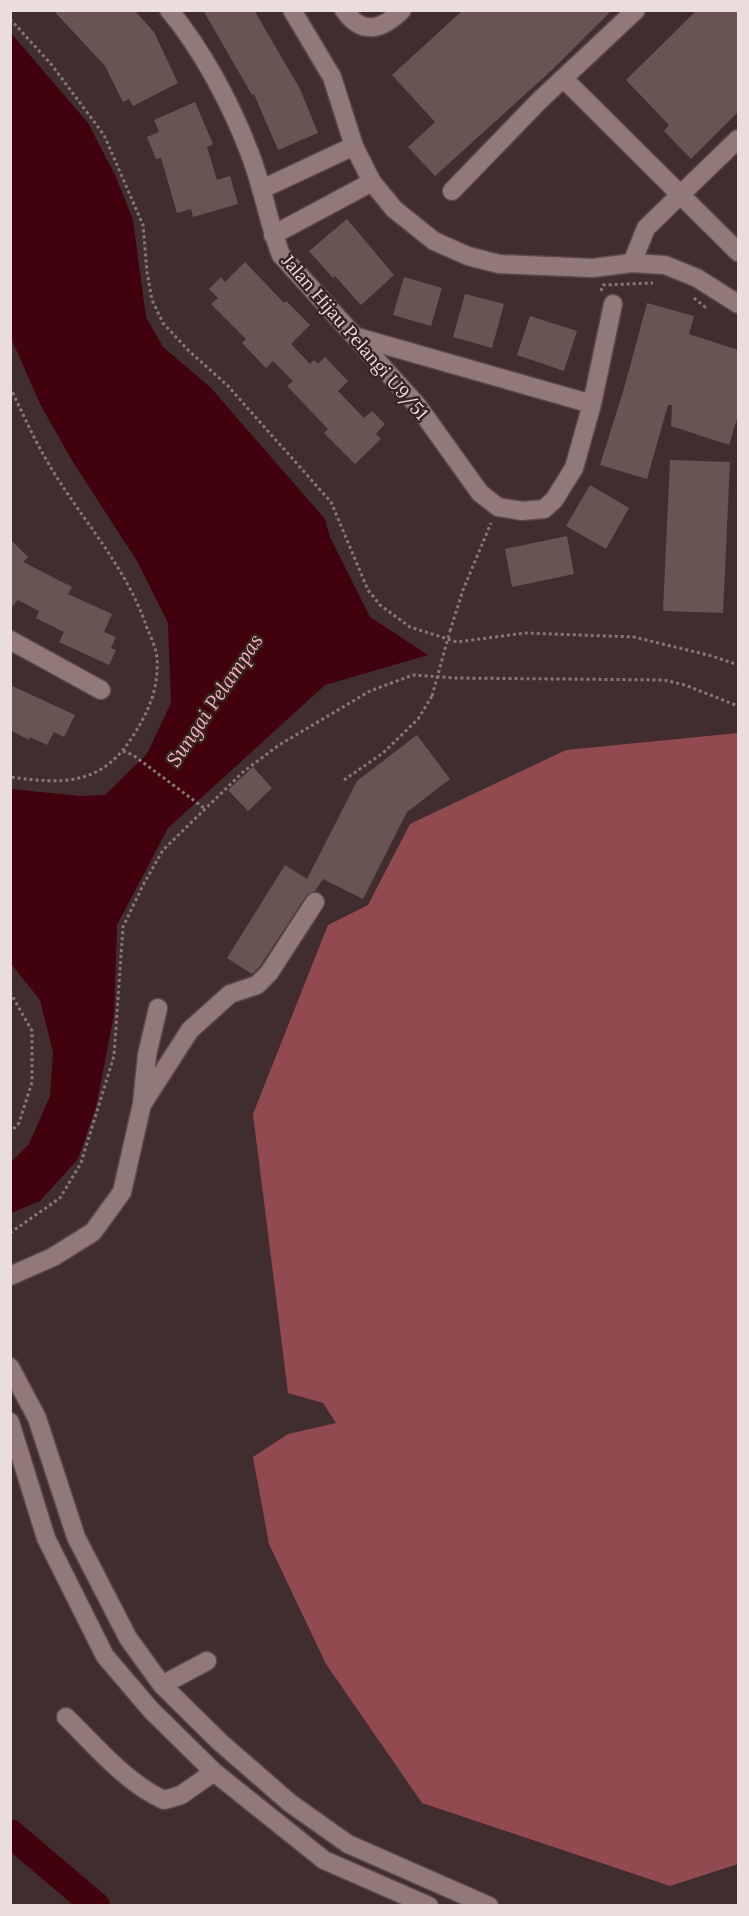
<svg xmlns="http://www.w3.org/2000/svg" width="749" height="1916" viewBox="0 0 749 1916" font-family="Lora,serif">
<rect width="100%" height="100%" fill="#422d2e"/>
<path fill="#904a50" d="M738,733V1864L670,1886L422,1803L326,1664L269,1544L253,1457L288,1434L336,1423L323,1403L288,1393L253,1114L328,925L368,905L410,824L566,750Z"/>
<path fill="#41010f" d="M10,32L88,123L116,177L133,220L146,317L163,347L211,388L325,519L330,537L370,617L428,655L325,685L168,828L117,925L114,1015L96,1107L78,1159L40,1201L11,1213V1162L29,1144L50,1096L53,1052L40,1000L11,964V789L80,796L105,795L147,754L171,703L168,623L137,561L73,462L40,404L11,338Z"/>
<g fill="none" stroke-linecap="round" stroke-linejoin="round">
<path stroke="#41010f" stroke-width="28" d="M10,1833L96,1906"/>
</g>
<path fill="#6a5353" d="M53,10H134L154,32L178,83L133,106L129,99L123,102L105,66Z
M203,10H254L300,89L318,133L278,150L254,94L252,95Z
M463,10H612L553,69L435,176L408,147L435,122L392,75Z
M697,10H738V112L691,159L664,131L669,125L626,80Z
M195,102L213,144L207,147L217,180L230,176L238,204L193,217L191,209L177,213L161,158L156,159L147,137L159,132L154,120Z
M347,219L394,275L361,305L335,276L333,278L309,251Z
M245,262L284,303L286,301L310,325L291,344L310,364L314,360L318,364L325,357L348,381L338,391L364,418L372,411L385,424L376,434L381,439L355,464L324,433L328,429L287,386L293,381L273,361L266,368L242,343L246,339L211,304L218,298L209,289L221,277L225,282Z
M404,277L442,288L431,326L393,315Z
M465,294L504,304L492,348L453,337Z
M647,303L694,316L689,334L738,350V416L729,445L671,426L672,405H668L647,479L600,465L625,385Z
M530,316L577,331L564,371L517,355Z
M670,460L730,462L723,613L663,611Z
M590,485L629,508L606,549L566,526Z
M567,536L574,574L512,587L505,549Z
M10,539L28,557L23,562L72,587L68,594L112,614L104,632L116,637L111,648L116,650L109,665L59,642L64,632L36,618L39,611L18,600L10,609Z
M10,685L75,715L64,737L54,732L47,745L30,737L29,740L10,730Z
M417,735L450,779L407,812L363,899L323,879L315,891L306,896L260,966L252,974L227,958L285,865L307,879L357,781Z
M253,767L272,788L248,811L228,790Z"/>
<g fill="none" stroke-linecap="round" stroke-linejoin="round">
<g stroke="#5b494a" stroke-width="21">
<path id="minor" d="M169,10C202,49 232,106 250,154C263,187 268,222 281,255L417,405L480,493L498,507L522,511L544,509L554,500L574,468L592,404L613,304
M292,10L332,77L354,146L372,182L394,209L434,241L468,256L499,264L593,268L632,263L665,265L697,278L738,304
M344,10C362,36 382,30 402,10
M564,79L738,252
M262,189L354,146
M452,191L539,101L636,10
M273,235L372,182
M632,263L646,228L738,139
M357,337L592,404
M10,640L101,690
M143,1103L190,1030L230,994L257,985L269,973L315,902
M10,1276L53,1257L93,1232L122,1192L142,1104L147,1055L158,1008
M10,1367L37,1418L76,1537L128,1638L162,1685L221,1743L290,1803L348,1844L489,1906
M10,1422L46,1538L105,1656L151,1710L214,1772L324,1860L429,1906
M162,1685L207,1661
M66,1717C96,1746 126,1783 164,1800L181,1795L214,1772"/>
</g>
<path stroke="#887676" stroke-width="3" stroke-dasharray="3 3" stroke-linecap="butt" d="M10,19L51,64L104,135L143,225L147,272L152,300L163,323L188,350L227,385L331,502L368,590L380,605L410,627L457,642L525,633L634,637L712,656L738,665
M601,291L603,285L653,283
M694,298L705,307L706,304
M10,387C22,412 33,437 47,461C79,517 126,565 147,628C151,637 156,648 157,658C159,689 148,713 131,739C100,786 62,784 10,777
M450,631L463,590L491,523
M123,751L133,755L204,808
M344,780L383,753L418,719L432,696
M10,992L32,1031V1082L19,1123L10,1133
M10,1233L60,1198L81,1163L114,1056L123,927L143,885L163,850L243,772L279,745L370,691L413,675L455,678L664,680L685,685L738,706"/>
<use href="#minor" stroke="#927979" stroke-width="18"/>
<path stroke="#887676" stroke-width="3" stroke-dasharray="3 3" stroke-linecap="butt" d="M432,696L450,631"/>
</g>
<g text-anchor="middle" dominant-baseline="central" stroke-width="5" stroke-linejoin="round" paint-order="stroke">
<g font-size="18" fill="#ebdddd" stroke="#372324">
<text transform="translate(355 337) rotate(49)">Jalan Hijau Pelangi U9/51</text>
</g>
<g font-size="20" font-style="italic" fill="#f5b5b7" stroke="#372324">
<text transform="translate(214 700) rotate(-56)">Sungai Pelampas</text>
</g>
</g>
<rect width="749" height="1916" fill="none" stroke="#ebdddd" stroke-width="24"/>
</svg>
